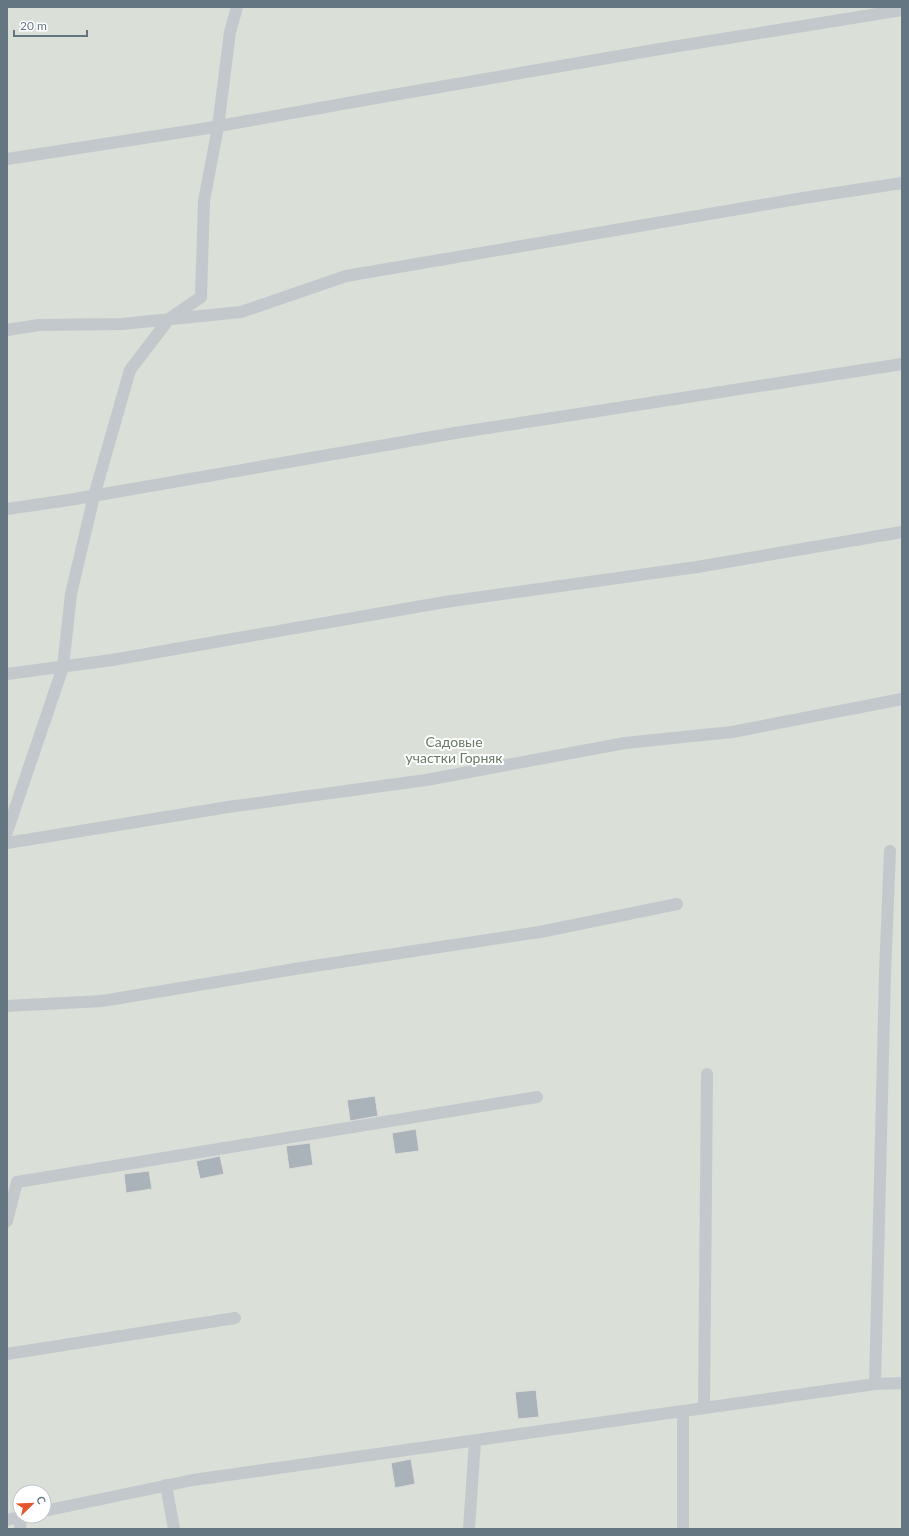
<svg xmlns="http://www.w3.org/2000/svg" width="909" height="1536" viewBox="0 0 909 1536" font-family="Lato,sans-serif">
<rect width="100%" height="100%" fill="#fafaf8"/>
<path fill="#dadfd7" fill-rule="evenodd" d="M7,7H902V1529H7ZM20,1492H44V1516H20Z"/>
<path fill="#aab3b9" stroke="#dcdcda" d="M375,1096L378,1116L350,1121L347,1100Z
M416,1129L419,1151L395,1154L392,1133Z
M310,1143L313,1165L289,1169L286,1146Z
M220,1156L224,1174L200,1179L196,1161Z
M149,1171L152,1189L126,1193L124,1174Z
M536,1390L539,1417L518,1419L515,1392Z
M411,1459L415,1484L395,1488L391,1463Z"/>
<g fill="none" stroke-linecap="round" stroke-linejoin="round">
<path stroke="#c3c8cc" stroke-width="12" d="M7,159L202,129L393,95L660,49L902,10
M7,330L39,325L122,324L241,312L346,276L803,198L902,183
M7,509L69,500L455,433L902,364
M7,674L112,660L445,602L697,567L902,532
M7,832L63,667L71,594L94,496L130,370L169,319L201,297L204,201L218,127L230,32L237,7
M7,843L228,807L426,780L625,743L732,732L902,699
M7,1006L102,1001L307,967L540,932L677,904
M7,1221L17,1182L537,1097
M7,1354L235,1318
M875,1384L885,973L890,851
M704,1408L707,1074
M683,1411V1529
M166,1485L174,1529
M44,1511L193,1480L875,1384L902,1383
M7,1520L23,1516
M20,1529L21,1516
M469,1529L475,1441"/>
</g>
<g text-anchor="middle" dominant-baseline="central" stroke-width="4" stroke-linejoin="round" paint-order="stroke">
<g font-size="14" fill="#687a64" stroke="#fff">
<text x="454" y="741">Садовые<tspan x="454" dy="16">участки Горняк</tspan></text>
</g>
</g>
<rect width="909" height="1536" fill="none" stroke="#657683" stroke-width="16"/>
<g transform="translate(32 1504) rotate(67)"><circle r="19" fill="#ffffff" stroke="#c1c8cd"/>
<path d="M0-3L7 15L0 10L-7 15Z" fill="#e4572e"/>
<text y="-6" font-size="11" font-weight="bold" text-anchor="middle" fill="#657683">С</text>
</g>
<path d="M14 30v6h73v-6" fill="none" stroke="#657683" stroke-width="2"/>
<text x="20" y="30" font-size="12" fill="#657683" stroke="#ffffff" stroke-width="3" paint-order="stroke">20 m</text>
</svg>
